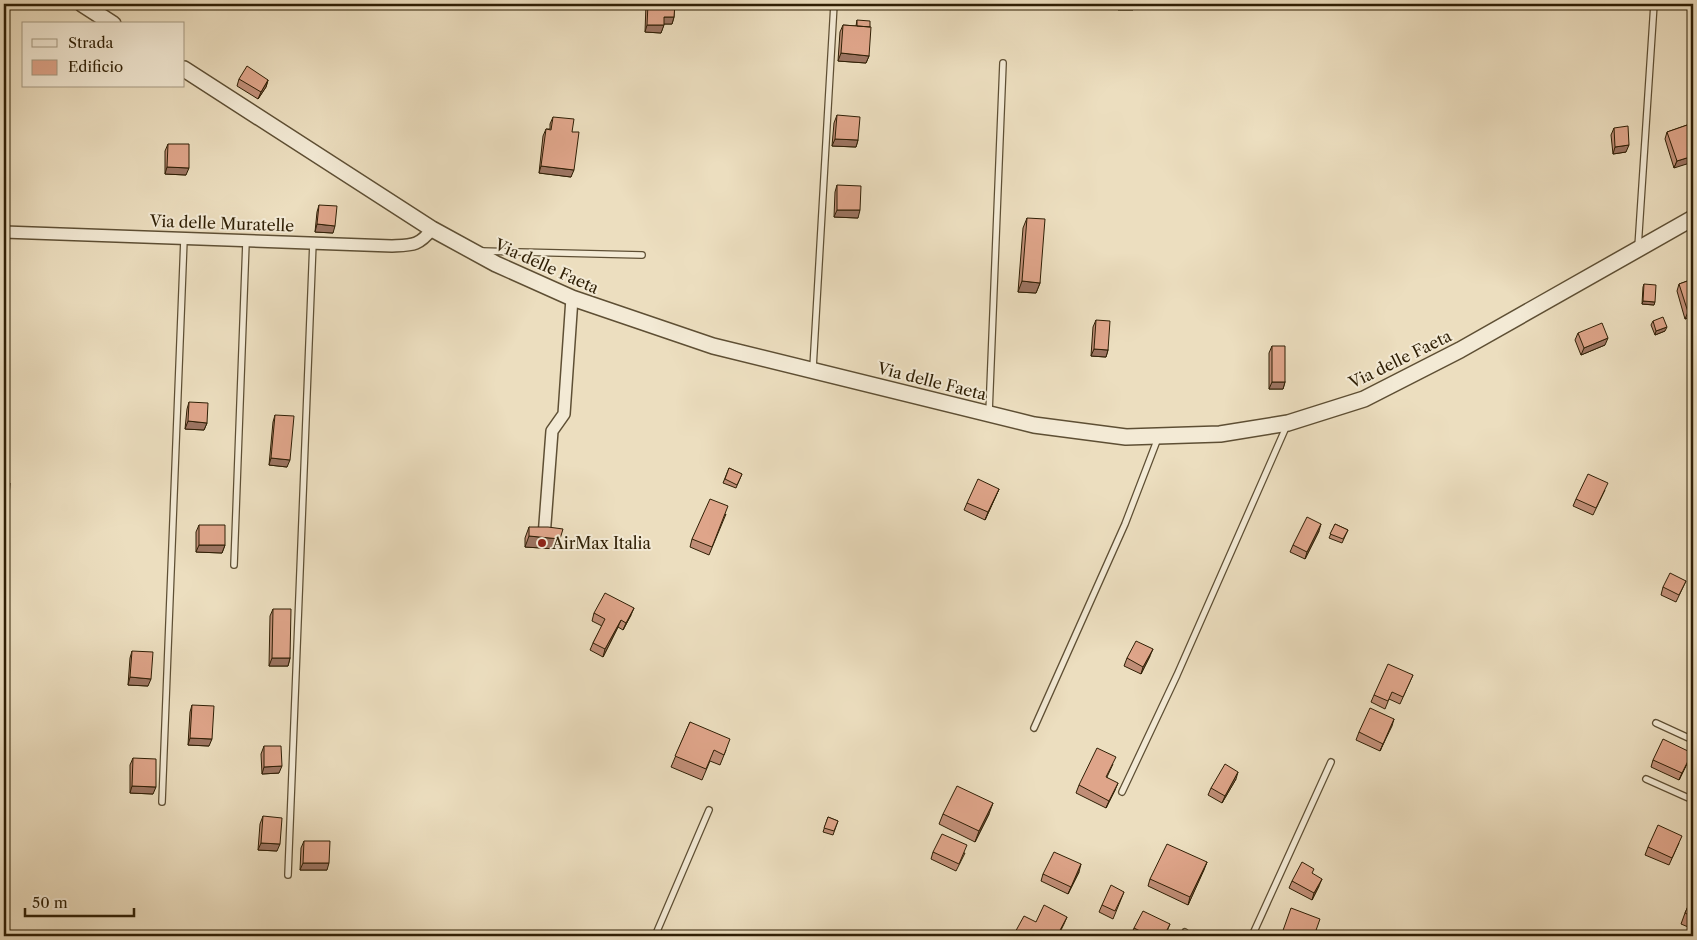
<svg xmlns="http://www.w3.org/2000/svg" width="1697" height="940" viewBox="0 0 1697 940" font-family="'Libre Caslon Text',serif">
<rect width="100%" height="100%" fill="#ecdebf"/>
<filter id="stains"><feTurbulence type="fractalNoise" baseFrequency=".004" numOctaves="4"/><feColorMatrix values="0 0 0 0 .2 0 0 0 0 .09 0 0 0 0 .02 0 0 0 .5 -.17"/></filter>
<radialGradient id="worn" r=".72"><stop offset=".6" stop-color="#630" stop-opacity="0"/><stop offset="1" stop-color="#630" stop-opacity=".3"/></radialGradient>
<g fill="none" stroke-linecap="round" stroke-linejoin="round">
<g stroke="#5e4f34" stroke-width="8">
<path id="service" d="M1638,247L1654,4
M482,251L642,255
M813,368L834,4
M989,413L1003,63
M234,565L246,242
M1656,723L1693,740
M1034,728L1125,524L1158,438
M1646,779L1693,800
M1122,792L1177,675L1287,425
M162,802L184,239
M288,875L313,242
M655,936L709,810
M1183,936L1185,932
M1252,936L1331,762"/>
</g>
<g stroke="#5e4f34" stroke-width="14">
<path id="minor" d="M4,232L392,246C412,245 419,246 432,229
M544,537L552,431L564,414L572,298"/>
</g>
<g stroke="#5e4f34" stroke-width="18">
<path id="tertiary" d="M82,4L113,24
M184,69L432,229L496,264L572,298L713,346L1034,425L1126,437L1220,434L1288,423L1364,399L1460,350L1693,218"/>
</g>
<use href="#service" stroke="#f3ead5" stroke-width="5.5"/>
<use href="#minor" stroke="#f3ead5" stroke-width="11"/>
<use href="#tertiary" stroke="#f3ead5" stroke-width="15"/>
</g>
<path fill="#c08e77" stroke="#2f1f05" d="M646,4H675L674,17L672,24H664L661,33L645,32Z
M857,20L869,56L866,63L838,61L840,32L843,25L856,26Z
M239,79L268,80L266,87L258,99L237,86Z
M837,115L858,140L856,147L832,146L834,123Z
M553,117L572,132L571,177L539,173L543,136L546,129H550V124Z
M1693,123L1674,168L1665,139L1667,132Z
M1614,128L1626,152L1613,154L1611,135Z
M168,144L186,175L165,174V151Z
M837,185L858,218L834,217L835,192Z
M319,205L333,233L315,232L317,212Z
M1027,218L1040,283L1036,293L1018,292L1023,228Z
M1693,279V316L1685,319L1677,291L1679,284Z
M1644,284L1654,305L1642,304L1643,287Z
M1096,320L1108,350L1106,357L1091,356L1093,327Z
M1653,321L1665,331L1655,335L1651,325Z
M1578,333L1605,345L1581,355L1575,340Z
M1272,346L1285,382L1283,389H1269V353Z
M189,402L207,423L204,430L185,429L187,409Z
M275,415L287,467L269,465L273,422Z
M729,468L742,474L736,488L723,483Z
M999,489L985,520L964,510L967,503Z
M1605,490L1593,515L1573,506L1576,499Z
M726,514L709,555L690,547L692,539Z
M1335,524L1348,530L1342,543L1329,538Z
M199,525L225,545L222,553L196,552V532Z
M529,527L560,539L557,549L525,547V538Z
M1319,531L1305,559L1290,552L1293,545Z
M1686,581L1676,602L1661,595L1663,587Z
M273,609L290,658L288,666H269L270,616Z
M594,613L631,615L623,630L618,627L603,657L590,650L593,643L602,626L592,621Z
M132,651L148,686L128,685L130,658Z
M1150,656L1141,674L1124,666L1127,658Z
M1413,675L1400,704L1389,699L1385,709L1371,702L1374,695Z
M192,705L209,746L188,745L190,712Z
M1394,719L1380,751L1356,740L1359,732Z
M690,722L726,750L720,765L710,761L702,780L671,767Z
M264,746L279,773L262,774L261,754Z
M1692,753L1679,780L1651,767L1653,760Z
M133,758L153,794L130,793V765Z
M1113,764L1107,777L1115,790L1106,808L1076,793L1079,785Z
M1236,779L1222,803L1208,795L1211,788Z
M943,814H989L975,842L939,824Z
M263,816L277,851L258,850L260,824Z
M828,817L838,821L833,835L823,832Z
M304,841L327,870H300L301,848Z
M1679,843L1669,865L1645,855L1648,847Z
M933,852L965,853L956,871L931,859Z
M1207,862L1188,905L1148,886L1150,879Z
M1079,872L1068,894L1041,881L1043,874Z
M1292,881L1319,886L1312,900L1289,888Z
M1124,892L1113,919L1099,912L1102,905Z
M1693,895V929L1681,924L1685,913Z
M1170,924L1165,936H1133L1131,935L1134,928Z"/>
<path fill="#9c7461" stroke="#2f1f05" d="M1119,6H1134L1133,10H1118Z
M664,17H674L672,24H661Z
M647,25H664L661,33L645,32Z
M841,53L869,56L866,63L838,61Z
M268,80L266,87L258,99L261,92Z
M835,139L858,140L856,147L832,146Z
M1629,145L1626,152L1613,154L1615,147Z
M1693,156V162L1674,168L1677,161Z
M541,166L574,170L571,177L539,173Z
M167,167L189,168L186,175L165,174Z
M837,210H860L858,218L834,217Z
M317,224L335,226L333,233L315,232Z
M1022,281L1040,283L1036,293L1018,292Z
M1643,301L1655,302L1654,305L1642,304Z
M1693,310V316L1685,319L1688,312Z
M1667,327L1665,331L1655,335L1656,331Z
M1608,338L1605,345L1581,355L1584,348Z
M1094,349L1108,350L1106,357L1091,356Z
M1272,382H1285L1283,389H1269Z
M188,421L207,423L204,430L185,429Z
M271,458L290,460L287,467L269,465Z
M999,489L996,496L985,520L988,512Z
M4,497L9,498L6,505H4Z
M1321,524L1319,531L1305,559L1307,552Z
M529,536L560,539L557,549L525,547Z
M199,545H225L222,553L196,552Z
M634,608L631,615L623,630L626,623Z
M621,620L618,627L603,657L605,649Z
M1153,649L1150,656L1141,674L1143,667Z
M272,658H290L288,666H269Z
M130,677L151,679L148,686L128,685Z
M1394,719L1392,726L1380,751L1383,744Z
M190,738L212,739L209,746L188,745Z
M1692,753L1689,760L1679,780L1682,773Z
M282,766L279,773L262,774L264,767Z
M1238,772L1236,779L1222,803L1225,796Z
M1118,783L1115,790L1106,808L1109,801Z
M132,786L156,787L153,794L130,793Z
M993,803L989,814L975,842L979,831Z
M261,843L280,844L277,851L258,850Z
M1207,862L1204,870L1188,905L1190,897Z
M303,863H329L327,870H300Z
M1081,864L1079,872L1068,894L1071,887Z
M1322,879L1319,886L1312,900L1314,893Z
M1067,917L1064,924L1058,936H1057Z"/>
<path fill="#dfa58a" stroke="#2f1f05" d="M648,4H675L674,17H664V25H647Z
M1119,4H1134V6H1119Z
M857,20L870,21V27L857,26Z
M843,25L871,27L869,56L841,53Z
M247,66L268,80L261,92L239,79Z
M837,115L860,117L858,140L835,139Z
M553,117L574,119L572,132H579L574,170L541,166L546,129L551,130Z
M1693,123V156L1677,161L1667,132Z
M1628,126L1629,145L1615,147L1614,128Z
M168,144H189V168L167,167Z
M837,185L861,186L860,210H837Z
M319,205L337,206L335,226L317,224Z
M1027,218L1045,219L1040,283L1022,281Z
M1693,279V310L1688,312L1679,284Z
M1644,284L1656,285L1655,302L1643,301Z
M1663,317L1667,327L1656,331L1653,321Z
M1096,320L1110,321L1108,350L1094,349Z
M1602,323L1608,338L1584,348L1578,333Z
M1272,346H1285V382H1272Z
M189,402L208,403L207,423L188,421Z
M275,415L294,416L290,460L271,458Z
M729,468L742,474L737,485L725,479Z
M1588,474L1608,483L1596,508L1576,499Z
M978,479L999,489L988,512L967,503Z
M4,482L10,483L9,498L4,497Z
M710,499L728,506L712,547L692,539Z
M1307,517L1321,524L1307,552L1293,545Z
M1335,524L1348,530L1343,539L1330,534Z
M199,525H225V545H199Z
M529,527H548L563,529L560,539L529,536Z
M1670,573L1686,581L1679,595L1663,587Z
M4,575H5L4,596Z
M605,593L634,608L626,623L621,620L605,649L593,643L605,619L594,613Z
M273,609H291L290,658H272Z
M1136,641L1153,649L1143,667L1127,658Z
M132,651L153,652L151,679L130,677Z
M1388,664L1413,675L1403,697L1392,692L1388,701L1374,695Z
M192,705L214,706L212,739L190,738Z
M1370,708L1394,719L1383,744L1359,732Z
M690,722L730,739L724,755L714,750L706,769L675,756Z
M1663,739L1692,753L1682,773L1653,760Z
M264,746H281L282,766L264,767Z
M1097,748L1116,757L1106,777L1118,783L1109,801L1079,785Z
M133,758L156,759V787L132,786Z
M1225,764L1238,772L1225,796L1211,788Z
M957,786L993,803L979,831L943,814Z
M263,816L282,818L280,844L261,843Z
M828,817L838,821L834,831L824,828Z
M1658,825L1682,836L1672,858L1648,847Z
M942,834L967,845L959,864L933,852Z
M304,841H330L329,863H303Z
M1167,844L1207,862L1190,897L1150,879Z
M1054,852L1081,864L1071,887L1043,874Z
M1302,862L1314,869L1312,873L1322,879L1314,893L1292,881Z
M1111,885L1124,892L1115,911L1102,905Z
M1693,895V917L1685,913Z
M1044,905L1067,917L1057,936H1013L1024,916L1036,922Z
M1291,908L1320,919L1314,936H1281Z
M1143,911L1170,924L1164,936H1150L1134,928Z
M1072,933L1078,936H1070Z"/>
<circle fill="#8f2418" stroke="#f3ead5" stroke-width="2" cx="542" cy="543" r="5"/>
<g text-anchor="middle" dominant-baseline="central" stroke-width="4" stroke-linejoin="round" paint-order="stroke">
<g font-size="16" fill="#2f1f05" stroke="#f3ead5">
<text transform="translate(222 223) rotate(2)">Via delle Muratelle</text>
<text transform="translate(547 266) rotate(24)">Via delle Faeta</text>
<text transform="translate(1400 359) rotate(-26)">Via delle Faeta</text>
<text transform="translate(932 381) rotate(14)">Via delle Faeta</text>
</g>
<g font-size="16" fill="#2f1f05" stroke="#f3ead5" text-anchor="start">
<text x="552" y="543">AirMax Italia</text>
</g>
</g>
<rect width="1697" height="940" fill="none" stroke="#ecdebf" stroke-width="20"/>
<rect x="5" y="5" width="1687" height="930" fill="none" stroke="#2f1f05" stroke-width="2.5"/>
<rect x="10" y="10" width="1677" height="920" fill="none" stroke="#2f1f05"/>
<rect x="22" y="22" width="162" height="65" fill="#f3ead5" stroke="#a59982"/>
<rect x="32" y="39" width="25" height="8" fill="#f3ead5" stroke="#a59982"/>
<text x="68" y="48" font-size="15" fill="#2f1f05">Strada</text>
<rect x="32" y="60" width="25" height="15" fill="#dfa58a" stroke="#a59982"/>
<text x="68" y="72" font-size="15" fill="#2f1f05">Edificio</text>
<path d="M25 908v8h109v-8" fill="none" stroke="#2f1f05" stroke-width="2.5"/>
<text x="32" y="908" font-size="15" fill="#2f1f05" stroke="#f3ead5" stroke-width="4" paint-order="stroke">50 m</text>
<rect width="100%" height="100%" filter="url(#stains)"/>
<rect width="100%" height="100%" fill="url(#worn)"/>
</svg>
